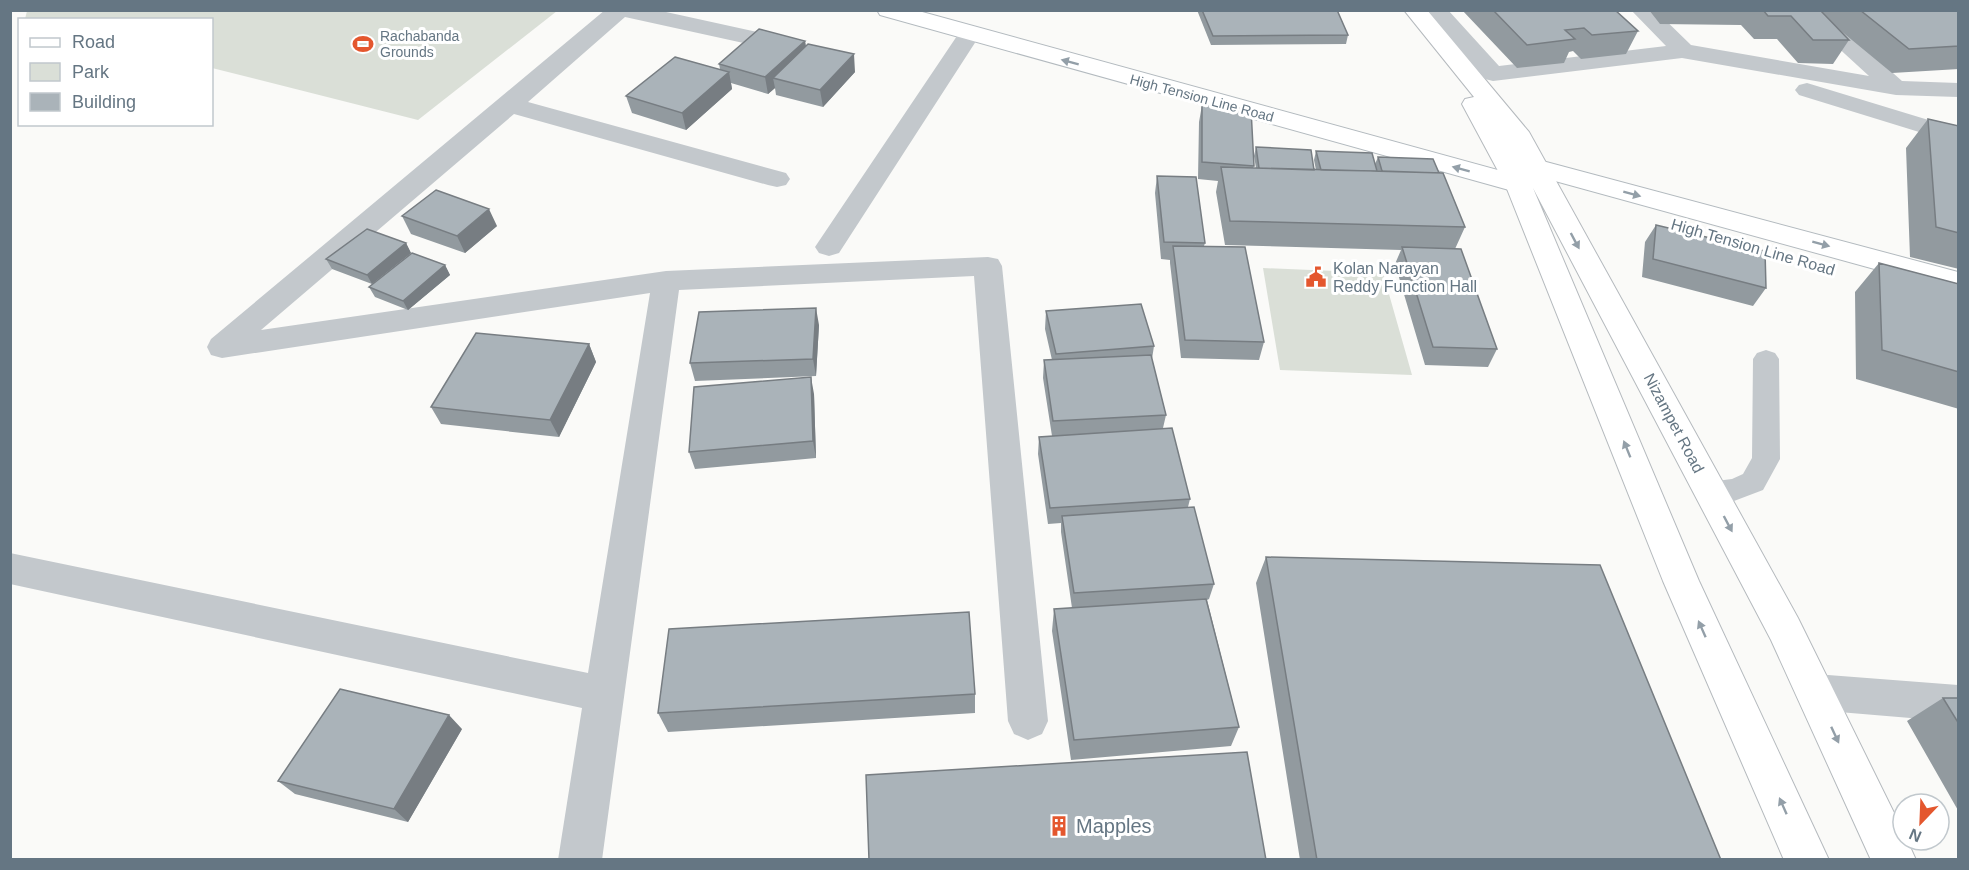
<svg xmlns="http://www.w3.org/2000/svg" width="1969" height="870" viewBox="0 0 1969 870" font-family="Helvetica,sans-serif">
<rect width="100%" height="100%" fill="#fafaf8"/>
<path fill="#dadfd7" d="M27,11V10L557,11L418,120L212,68V20L25,19Z
M1263,268L1383,273L1412,375L1280,370Z"/>
<g fill="none" stroke-linecap="round" stroke-linejoin="round">
<g stroke="#b3babf" stroke-width="2">
<path id="secondary" d="M877,10H915L1527,178L1531,184L1527,190L1518,192L1509,190L880,15Z
M1535,159L1958,272V292L1526,173L1522,167L1526,161Z"/>
</g>
<g stroke="#b5babe" stroke-width="2">
<path id="primary" d="M1404,10H1427L1529,132L1798,618L1903,831V840H1907L1916,860H1871L1771,640L1533,188L1699,581L1829,860H1784L1663,581L1505,184L1462,104L1465,99L1474,97Z"/>
</g>
<path fill="#c3c8cc" fill-rule="evenodd" d="M1766,350L1775,353L1779,359L1780,459L1763,490L1734,501L1710,502L1700,499L1696,491L1700,483L1732,479L1743,474L1752,458L1753,359L1757,353Z"/>
<path fill="#c3c8cc" fill-rule="evenodd" d="M605,10H657L793,40L801,42L804,47L801,52L793,54L625,17L528,102L786,173L790,179L786,185L777,187L768,185L514,114L261,330L666,271L988,257L998,259L1002,266L1048,721L1042,734L1028,740L1014,734L1008,721L974,276L679,290L602,860H558L582,708L10,584V553L588,673L650,293L222,358L211,355L207,347L211,339Z
M1425,10H1448L1499,66L1666,46L1631,10H1655L1691,45L1869,76L1797,10H1822L1902,81L1958,83V97L1896,95L1682,58L1493,81L1485,79Z
M969,28L977,30L980,35L839,253L829,256L819,253L815,247L819,241L961,30Z
M1807,83L1958,129V144L1799,95L1795,90L1799,85Z
M1815,674L1958,685V722L1815,710L1801,705L1795,692L1801,679Z"/>
<use href="#secondary" fill="#fff" fill-rule="evenodd"/>
<use href="#primary" fill="#fff" fill-rule="evenodd"/>
</g>
<path fill="#929a9f" d="M1197,10H1337L1348,35L1346,44L1211,45Z
M1462,10H1615L1638,31L1626,54L1581,59L1573,51L1569,52L1564,63L1517,68Z
M1649,10H1959V69L1892,73L1835,26L1849,40L1833,64L1798,63L1777,39H1754L1741,25L1660,24Z
M805,41L806,46L855,72L823,107L776,95L775,88L768,94L731,83L732,89L686,130L632,113L626,96L720,69L719,64Z
M1202,105L1254,166L1253,168H1256L1254,156L1256,147L1314,170H1316L1314,160L1316,151L1375,164L1378,157L1439,173L1465,227L1455,249L1497,349L1488,367L1425,365L1395,264L1401,250L1225,245L1216,192L1218,181L1198,179L1199,122Z
M1928,119L1959,126V269L1910,257L1906,148Z
M1157,176L1205,243L1204,246L1264,342L1259,360L1181,358L1170,263V260L1161,259L1155,193Z
M402,216L497,226L465,253L411,234Z
M1656,225L1766,288L1753,306L1642,277L1645,242Z
M406,243L411,253L372,284L332,269L326,259Z
M1879,263L1959,284V409L1856,379L1855,292Z
M445,265L450,275L408,310L375,297L369,287Z
M1046,311L1154,346L1152,359L1166,415L1163,428L1190,499L1188,507L1214,584L1209,599L1207,600L1239,727L1231,746L1071,760L1052,631L1054,609L1072,608L1061,532V523L1048,524L1038,454L1039,437L1052,436L1043,378L1044,360H1052L1045,329Z
M819,325L816,376L695,381L690,363Z
M589,344L596,362L559,437L441,424L431,407Z
M814,394L816,458L695,469L689,452Z
M1266,557L1721,860H1300L1256,583Z
M975,694V713L668,732L658,713Z
M1943,698H1959V812L1907,721Z
M462,729L408,822L295,794L278,781Z"/>
<path fill="#777d82" d="M805,41L807,58L773,78L775,88L768,94L765,77Z
M854,54L855,72L823,107L820,90Z
M729,72L732,89L686,130L682,113Z
M489,209L497,226L465,253L457,236Z
M406,243L411,253L372,284L367,275Z
M445,265L450,275L408,310L403,301Z
M816,308L819,325L816,376L813,359Z
M589,344L596,362L559,437L550,420Z
M811,377L814,394L816,458L813,441Z
M449,715L462,729L408,822L394,809Z"/>
<path fill="#aab3b9" stroke="#777d82" stroke-width="1.5" d="M1202,10H1337L1348,35L1213,36Z
M1493,10H1615L1638,31L1592,35L1584,28L1565,30L1575,39L1527,45Z
M1763,10H1820L1849,40H1813L1791,16H1768Z
M1860,10H1959V46L1909,49Z
M759,29L805,41L765,77L719,64Z
M808,44L854,54L820,90L773,78Z
M675,57L729,72L682,113L626,96Z
M1202,105L1251,109L1254,166L1202,162Z
M1928,119L1959,126V233L1936,227Z
M1256,147L1311,150L1314,170L1259,168Z
M1316,151L1372,153L1377,171L1321,170Z
M1378,157L1433,159L1439,173L1382,171Z
M1221,167L1443,173L1465,227L1230,221Z
M1157,176L1196,177L1205,243L1164,242Z
M436,190L489,209L457,236L402,216Z
M1656,225L1765,251L1766,288L1653,259Z
M367,229L406,243L367,275L326,259Z
M1173,246L1245,247L1264,342L1185,340Z
M1402,247L1461,249L1497,349L1433,347Z
M412,253L445,265L403,301L369,287Z
M1879,263L1959,284V372L1882,350Z
M1141,304L1154,346L1056,354L1046,311Z
M816,308L813,359L690,363L699,312Z
M476,333L589,344L550,420L431,407Z
M1151,355L1166,415L1053,421L1044,360Z
M811,377L813,441L689,452L694,387Z
M1172,428L1190,499L1050,508L1039,437Z
M1194,507L1214,584L1074,593L1062,516Z
M1266,557L1600,565L1721,860H1317Z
M1206,599L1239,727L1074,740L1054,609Z
M969,612L975,694L658,713L669,629Z
M340,689L449,715L394,809L278,781Z
M1943,698H1959V724Z
M1247,752L1266,860H869L866,775Z"/>
<defs><path id="oneway-solid" d="M-6-.8H1V-3.2L6.5 0L1 3.2V.8H-6Z" transform="scale(1.5)"/></defs>
<g fill="#939fa8">
<use href="#oneway-solid" transform="translate(1070 62) rotate(-165)"/>
<use href="#oneway-solid" transform="translate(1461 169) rotate(-165)"/>
<use href="#oneway-solid" transform="translate(1632 194) rotate(15)"/>
<use href="#oneway-solid" transform="translate(1575 241) rotate(62)"/>
<use href="#oneway-solid" transform="translate(1821 244) rotate(15)"/>
<use href="#oneway-solid" transform="translate(1627 449) rotate(-112)"/>
<use href="#oneway-solid" transform="translate(1728 524) rotate(62)"/>
<use href="#oneway-solid" transform="translate(1702 629) rotate(-114)"/>
<use href="#oneway-solid" transform="translate(1835 735) rotate(65)"/>
<use href="#oneway-solid" transform="translate(1783 806) rotate(-114)"/>
</g>
<defs>
<g id="stadium-bare" transform="scale(1.62)"><path d="M0-5a6.5 5 0 1 0 0 10a6.5 5 0 1 0 0-10ZM-3.5-1.8h7v3.6h-7Z" fill="#e4572e" stroke="#fff" stroke-width="2.5" paint-order="stroke"/></g>
<g id="civic-bare" transform="scale(1.62)"><path d="M-.6-6.5H3V-4.5H.6V-3L4-1V1h2V6H-6V1h2V-1L-.6-3ZM-1.2 2.5V6h2.4V2.5Z" fill="#e4572e" stroke="#fff" stroke-width="2.5" paint-order="stroke"/></g>
<g id="building-bare" transform="scale(1.62)"><path d="M-4-6H4V6H1V3H-1V6H-4ZM-2.5-4.3h1.7v1.8h-1.7ZM.8-4.3h1.7v1.8H.8ZM-2.5-1h1.7V.8h-1.7ZM.8-1h1.7V.8H.8Z" fill="#e4572e" stroke="#fff" stroke-width="2.5" paint-order="stroke"/></g>
</defs>
<g fill-rule="evenodd">
<use href="#stadium-bare" x="363" y="44"/>
<use href="#civic-bare" x="1316" y="277"/>
<use href="#building-bare" x="1059" y="826"/>
</g>
<g text-anchor="middle" dominant-baseline="central" stroke-width="6" stroke-linejoin="round" paint-order="stroke">
<g font-size="14" fill="#657683" stroke="#fff" text-anchor="start">
<text x="380" y="36">Rachabanda<tspan x="380" dy="16">Grounds</tspan></text>
</g>
<g font-size="14" fill="#657683" stroke="#fff">
<text transform="translate(1202 98) rotate(15)">High Tension Line Road</text>
</g>
<g font-size="16" fill="#657683" stroke="#fff">
<text transform="translate(1753 247) rotate(16)">High Tension Line Road</text>
<text transform="translate(1674 423) rotate(62)">Nizampet Road</text>
</g>
<g font-size="16" fill="#657683" stroke="#fff" text-anchor="start">
<text x="1333" y="268">Kolan Narayan<tspan x="1333" dy="18">Reddy Function Hall</tspan></text>
</g>
<g font-size="20" fill="#657683" stroke="#fff" text-anchor="start">
<text x="1076" y="826">Mapples</text>
</g>
</g>
<rect width="1969" height="870" fill="none" stroke="#657683" stroke-width="24"/>
<rect x="18" y="18" width="195" height="108" fill="#ffffff" stroke="#c1c8cd" stroke-width="1.5"/>
<rect x="30" y="38" width="30" height="9" fill="#ffffff" stroke="#c1c8cd" stroke-width="1.5"/>
<text x="72" y="48" font-size="18" fill="#657683">Road</text>
<rect x="30" y="63" width="30" height="18" fill="#dadfd7" stroke="#c1c8cd" stroke-width="1.5"/>
<text x="72" y="78" font-size="18" fill="#657683">Park</text>
<rect x="30" y="93" width="30" height="18" fill="#aab3b9" stroke="#c1c8cd" stroke-width="1.5"/>
<text x="72" y="108" font-size="18" fill="#657683">Building</text>
<g transform="translate(1921 822) rotate(203)"><circle r="28" fill="#ffffff" stroke="#c1c8cd" stroke-width="1.5"/>
<path d="M0-4.5L10 22L0 15L-10 22Z" fill="#e4572e"/>
<text y="-9" font-size="16" font-weight="bold" text-anchor="middle" fill="#657683">N</text>
</g>
</svg>
